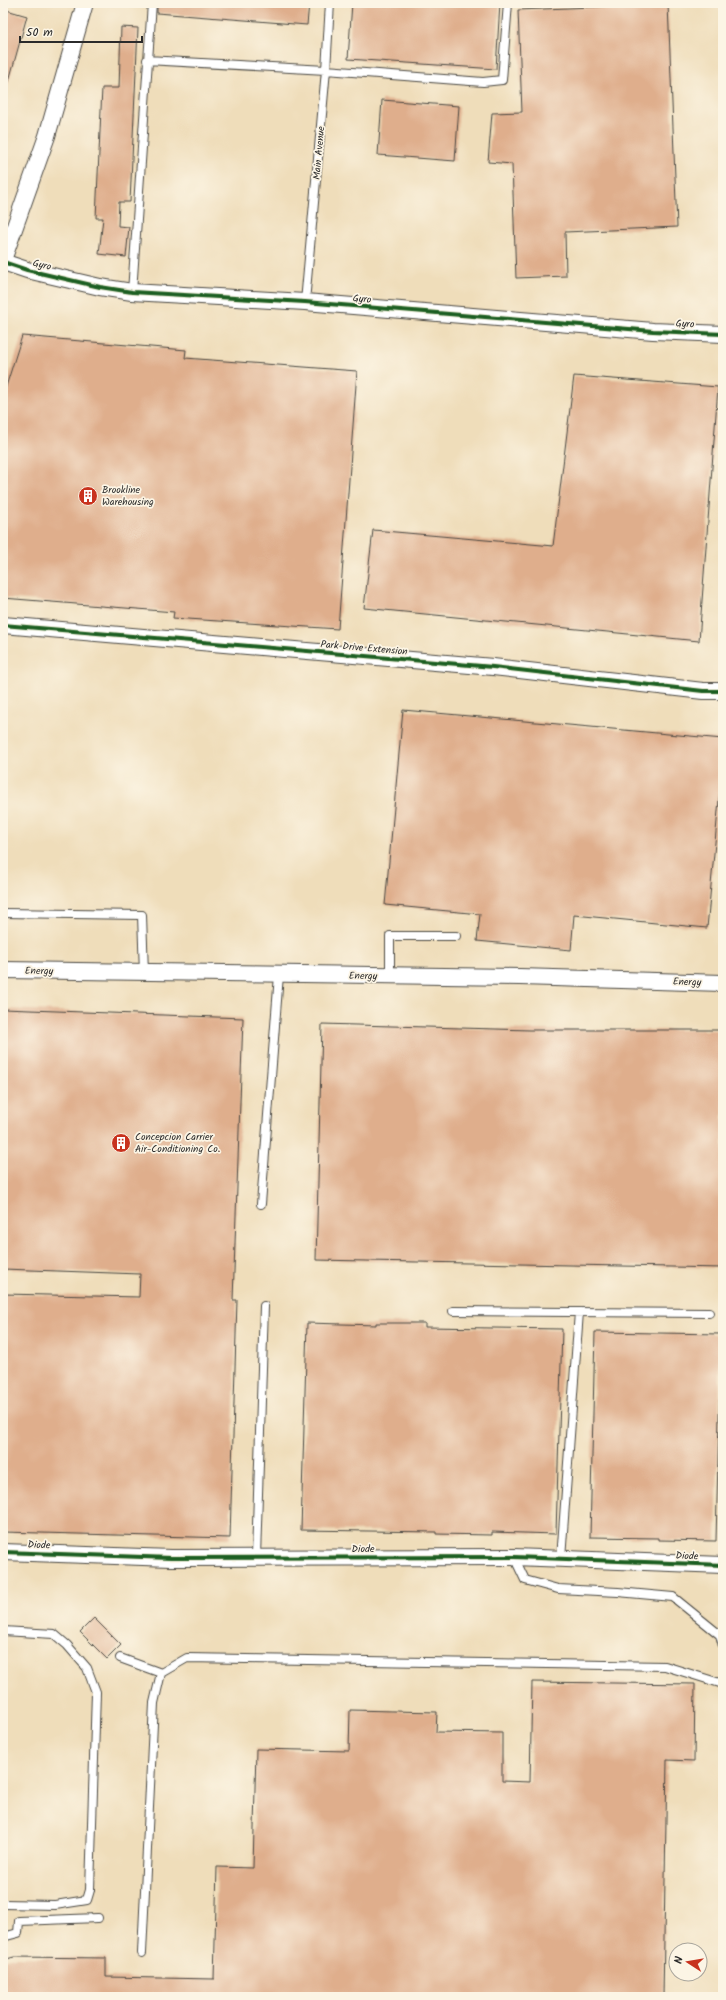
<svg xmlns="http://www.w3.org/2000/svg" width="726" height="2000" viewBox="0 0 726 2000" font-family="Kalam,sans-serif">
<rect width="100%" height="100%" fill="#fcf5e5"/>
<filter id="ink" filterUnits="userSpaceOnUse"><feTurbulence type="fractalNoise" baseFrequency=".025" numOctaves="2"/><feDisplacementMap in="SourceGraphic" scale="8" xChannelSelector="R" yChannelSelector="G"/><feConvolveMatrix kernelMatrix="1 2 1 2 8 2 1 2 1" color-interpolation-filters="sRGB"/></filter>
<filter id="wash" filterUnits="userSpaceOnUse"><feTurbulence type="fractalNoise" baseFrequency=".012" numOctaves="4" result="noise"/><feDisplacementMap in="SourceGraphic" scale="16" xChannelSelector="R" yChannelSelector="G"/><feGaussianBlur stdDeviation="0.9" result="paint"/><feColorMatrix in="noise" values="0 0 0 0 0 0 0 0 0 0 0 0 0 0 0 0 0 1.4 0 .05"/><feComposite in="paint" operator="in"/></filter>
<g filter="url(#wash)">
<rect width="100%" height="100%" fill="#efddba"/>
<g id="blocks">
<path fill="#dfae8c" d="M157,3H309L307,25L157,13Z
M352,3H500L496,69L348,59Z
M668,4L677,227L565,232L566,276L516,278L512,164L488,162L492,113L522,112L518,10Z
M3,9L27,16L7,88H3Z
M121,27L138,28L130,202H119L118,226L129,227L126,257L99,254L103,218H96L102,88H119Z
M382,100L459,106L455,161L378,155Z
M22,336L186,350L185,358L357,371L338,629L173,618L174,612L3,598V396Z
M574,376L718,387L699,641L364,608L373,530L553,546Z
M403,710L723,739V757L707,928L574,915L571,950L477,941L480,914L385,905Z
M3,1009L243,1018L233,1300H237L230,1538L3,1532V1294L139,1297L140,1274L3,1269Z
M322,1024L530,1030H723V1268L316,1260Z
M307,1323L376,1325V1323H425V1327L562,1329L556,1534L492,1532V1535L436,1534V1532L301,1530Z
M595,1332L721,1334L716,1541L658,1540V1538L590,1537Z
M94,1618L121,1645L107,1659L80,1632Z
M532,1682L695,1684L694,1761L667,1760L663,1997H3V1960L14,1957L106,1958V1977L214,1979L217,1867L253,1868L256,1749L349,1751L350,1710L437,1712L436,1732L502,1733V1781L530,1782Z"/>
</g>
</g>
<g filter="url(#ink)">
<use href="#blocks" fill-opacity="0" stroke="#484640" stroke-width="1"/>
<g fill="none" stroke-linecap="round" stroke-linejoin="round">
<g stroke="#484640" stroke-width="10">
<path id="service" d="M147,60L326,70L483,82L502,80L508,3
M132,292L152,3
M305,302L326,70L330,3
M3,913L142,915L144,973
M390,976V936H456
M261,1204L279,975
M453,1311L709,1313
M256,1557L264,1306
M514,1557L525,1580L558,1589L618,1592L673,1597L720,1635L723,1646
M561,1559L579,1312
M3,1631L54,1634L67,1645L87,1668L96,1692L90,1890L87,1900L55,1905L3,1904
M120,1658L161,1673
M3,1937L18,1933L19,1921L98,1918
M142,1953L154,1703L161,1673L187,1658L665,1666L723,1684"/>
</g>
<g stroke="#484640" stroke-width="18">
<path id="minor" d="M3,260L47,136L85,3
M3,262L27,270L100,287L132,292L305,302L653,331L723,334
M3,625L493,667L703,691H723
M3,970L520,977L723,983
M3,1552L171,1558L514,1557L723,1565"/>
</g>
<use href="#service" stroke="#fff" stroke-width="8"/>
<use href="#minor" stroke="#fff" stroke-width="16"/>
<g stroke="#fcf5e5" stroke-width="6">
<path id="cycleway" d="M3,262L27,270L100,287L132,292L305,302L653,331L723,334
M3,625L493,667L703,691H723
M3,1552L171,1558L514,1557L723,1565"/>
</g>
<use href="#cycleway" stroke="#1b5e20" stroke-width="4"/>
</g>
</g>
<defs>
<g id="building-disc" transform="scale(1)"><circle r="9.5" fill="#c8321e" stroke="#fcf5e5"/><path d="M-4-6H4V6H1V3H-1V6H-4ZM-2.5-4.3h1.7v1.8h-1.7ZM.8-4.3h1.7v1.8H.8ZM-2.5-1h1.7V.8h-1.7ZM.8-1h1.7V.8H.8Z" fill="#fff"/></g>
</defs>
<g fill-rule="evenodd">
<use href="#building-disc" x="88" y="496"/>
<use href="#building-disc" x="121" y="1143"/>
</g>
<g text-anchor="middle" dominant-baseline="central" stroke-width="3.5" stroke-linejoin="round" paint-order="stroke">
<g font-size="10" fill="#2b2b2b" stroke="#fcf5e5">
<text transform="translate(319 153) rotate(-85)">Main Avenue</text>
<text transform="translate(42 265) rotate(13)">Gyro</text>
<text transform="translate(362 299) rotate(5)">Gyro</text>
<text transform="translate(685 324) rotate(3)">Gyro</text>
<text transform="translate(364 648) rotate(5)">Park Drive Extension</text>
<text transform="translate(39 971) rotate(1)">Energy</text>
<text transform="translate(363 976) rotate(1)">Energy</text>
<text transform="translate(687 982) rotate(2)">Energy</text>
<text transform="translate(39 1545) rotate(2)">Diode</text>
<text x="363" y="1549">Diode</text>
<text transform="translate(687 1556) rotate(2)">Diode</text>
</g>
<g font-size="10" fill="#2b2b2b" stroke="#fcf5e5" text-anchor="start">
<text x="102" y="490">Brookline<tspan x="102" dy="12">Warehousing</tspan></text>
<text x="135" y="1137">Concepcion Carrier<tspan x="135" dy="12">Air-Conditioning Co.</tspan></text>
</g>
</g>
<rect width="726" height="2000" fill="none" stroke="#fcf5e5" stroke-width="16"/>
<g transform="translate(688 1962) rotate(282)"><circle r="19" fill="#fcf5e5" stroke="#a8a49b"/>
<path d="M0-3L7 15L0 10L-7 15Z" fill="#c8321e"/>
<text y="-6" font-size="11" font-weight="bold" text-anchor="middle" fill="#2b2b2b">N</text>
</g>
<path d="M20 36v6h122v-6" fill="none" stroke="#2b2b2b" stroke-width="2"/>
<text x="26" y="36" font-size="12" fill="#2b2b2b" stroke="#fcf5e5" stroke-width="3" paint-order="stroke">50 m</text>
</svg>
